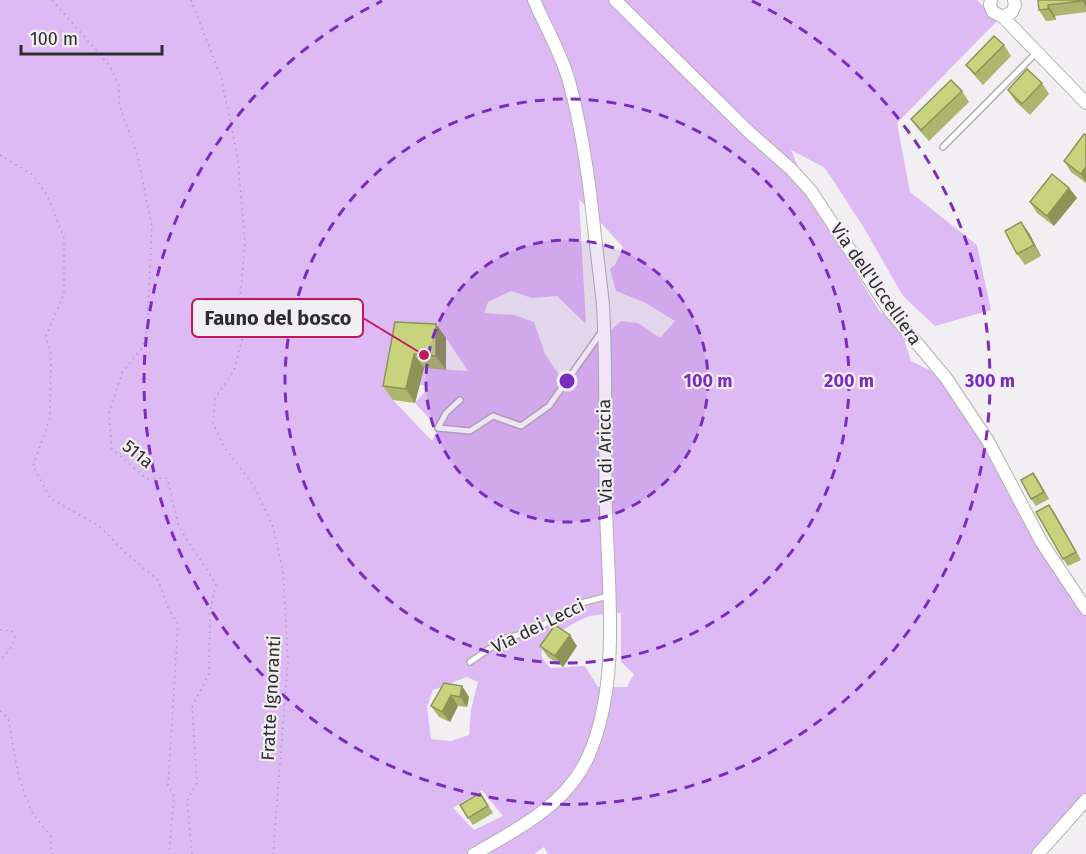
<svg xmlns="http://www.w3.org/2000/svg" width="1086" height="854" viewBox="0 0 1086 854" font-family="'Fira Sans',sans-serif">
<rect width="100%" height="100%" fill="#f2eff3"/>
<path fill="#debaf4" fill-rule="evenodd" d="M0,0H977L997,21L897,123L910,192L977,245L991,310L935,326L903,296L864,228L825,168L791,150L811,198L841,235L847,258L880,312L898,321L911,361L946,378L975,425L988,441L1049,554L1062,585L1080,599L1086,609V801L1080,809L1038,854H548L544,847L534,854H0ZM579,199L623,247L615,265L610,269L616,291L646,303L675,321L660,338L638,323L621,321L582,355L563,381L545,354L534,322L514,315L484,313L488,302L511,291L532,298L557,296L586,324ZM413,331L446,338L468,371L407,367L414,383L429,387L415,403L438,428L432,441L393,400L391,344ZM621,613V662L634,674L627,687H598L585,666L551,668C545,663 539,656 543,648C548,638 580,618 591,616C601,614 611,614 621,613ZM467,677L478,682L471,710L469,735L451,741L431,739L427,707L433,690ZM482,790L503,816L474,830L453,808Z"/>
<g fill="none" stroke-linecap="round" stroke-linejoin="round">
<g stroke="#b2b0b3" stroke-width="8">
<path id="service" d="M943,147L1036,53
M460,400L446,413L438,428L470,431L493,416L521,426L549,406L602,331
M470,662L505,638L531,632L581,603L608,596"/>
</g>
<g stroke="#b2b0b3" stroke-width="14">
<path id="tertiary" d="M615,0L749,132L791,169L811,191L890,311L946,378L988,441L1042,543L1086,609
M991,0L990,5L993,12L1003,17L1012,12L1015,5L1014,0
M1003,17L1086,103
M474,854C518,829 566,805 588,757C621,684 608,587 606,509C604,441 607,373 603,305C600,276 596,247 593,218C588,172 581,125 569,81C561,53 545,26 534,0
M1038,854L1086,800"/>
</g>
<path stroke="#a6a4a7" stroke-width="1.5" stroke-dasharray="1.5 4.5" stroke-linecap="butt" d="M52,0L110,66L119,87V105L137,153L152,227L147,328L142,348L122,373L109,413L112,449L147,479L167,478L179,527L216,584L210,612L209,674L192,707L197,783L187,801L192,854
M191,0L221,77L238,159L245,244L241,289L236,314L242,340L234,371L215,398L213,423L224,447L254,486L273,527L283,570L288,661L273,854
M0,155L33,175L48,197L64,238V294L46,336L51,355L50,418L33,466L50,498L99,526L127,554L158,580L168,608L178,624L168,785L174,796L169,854
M0,630L12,631L15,636L12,646L0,661
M0,711L8,718L19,778L31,811L51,837V854"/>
<use href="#service" stroke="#fff" stroke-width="5"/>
<use href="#tertiary" stroke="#fff" stroke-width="12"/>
</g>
<path fill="#acb66c" d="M1038,0H1086V12L1055,16L1056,20L1046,21L1039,10Z
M1004,45L1011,56L983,85L974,75L966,65Z
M1042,83L1049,94L1030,115L1015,101L1008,90Z
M962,91L969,102L929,141L918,129L911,119Z
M1086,135V183L1071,172L1064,161Z
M1069,188L1077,198L1054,226L1037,213L1030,202Z
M1021,222L1029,233L1041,256L1025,265L1017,254Z
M436,324L446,338V370L424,368L415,403L393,400L383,386Z
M1038,480L1049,499L1036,506L1031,499Z
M1049,505L1054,512L1081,560L1068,566L1063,559Z
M540,646H577L563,667L548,657Z
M462,686L469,697L467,707L458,706L450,722L439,717L431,706Z
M485,800L493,813L473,825L468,818Z"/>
<path fill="#8c9458" d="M1082,0H1086V7L1082,1Z
M1048,5L1055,16L1056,20L1048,9Z
M1086,167V182L1081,174Z
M1069,188L1077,198L1054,226L1047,216Z
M1021,222L1029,233L1041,256L1034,245Z
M436,324L446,338V370L436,356Z
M414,354L424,368L415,403L406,389Z
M1033,473L1038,480L1049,499L1044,492Z
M1049,505L1054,512L1081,560L1076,552Z
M570,635L577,646L563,667L555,656Z
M462,686L469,697L467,707L460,697Z
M451,695L458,706L450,722L442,712Z"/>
<path fill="#c8d47d" stroke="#8c9458" stroke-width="1.5" d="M1038,0H1082V1L1048,5V9L1039,10Z
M994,36L1004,45L975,74L966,65Z
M1027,69L1042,83L1022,104L1008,90Z
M951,80L962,91L921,130L911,119Z
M1084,134L1086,135V167L1081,174L1064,161Z
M1052,174L1069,188L1047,216L1030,202Z
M1021,222L1034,245L1017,254L1005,231Z
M395,322L436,324V356L414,354L406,389L383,386Z
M1033,473L1044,492L1031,499L1021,480Z
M1049,505L1076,552L1063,559L1036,512Z
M555,625L570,635L555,656L540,646Z
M444,683L462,686L460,697L451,695L442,712L431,706Z
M480,793L488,806L468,818L460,805Z"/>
<circle cx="567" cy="381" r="141" fill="#7b2cbf" fill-opacity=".12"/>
<g fill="none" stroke="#7b2cbf" stroke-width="3" stroke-dasharray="10 8">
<circle cx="567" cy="381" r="141"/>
<circle cx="567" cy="381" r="282"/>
<path d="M752 1A423 423 0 1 1 382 1"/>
</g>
<g text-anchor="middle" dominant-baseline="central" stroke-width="4.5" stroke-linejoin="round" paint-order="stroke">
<g font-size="18" fill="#2d2c2e" stroke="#f2eff3">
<text transform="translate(876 284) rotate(55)">Via dell'Uccelliera</text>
<text transform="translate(605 451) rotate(-91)">Via di Ariccia</text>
<text transform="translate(138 454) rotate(39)">511a</text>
<text transform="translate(538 626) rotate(-26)">Via dei Lecci</text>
<text transform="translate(271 698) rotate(-87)">Fratte Ignoranti</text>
</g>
</g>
<circle cx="567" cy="381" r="9" fill="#7b2cbf" stroke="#f2eff3" stroke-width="3"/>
<g font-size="18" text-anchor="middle" font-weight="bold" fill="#7b2cbf" stroke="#f2eff3" stroke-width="4.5" stroke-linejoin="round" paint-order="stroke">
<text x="708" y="387">100 m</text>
<text x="849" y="387">200 m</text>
<text x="990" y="387">300 m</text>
</g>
<path fill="none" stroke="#c2185b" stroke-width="2" d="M424 355L363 318"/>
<circle fill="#c2185b" stroke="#f2eff3" stroke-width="2" cx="424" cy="355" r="6"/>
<rect fill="#f2eff3" stroke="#c2185b" stroke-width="2" x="192" y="299" width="171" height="38" rx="6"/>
<g font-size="20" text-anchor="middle" font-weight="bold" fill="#2d2c2e">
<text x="278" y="325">Fauno del bosco</text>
</g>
<path d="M21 45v9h141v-9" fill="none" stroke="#2d2c2e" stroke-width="3"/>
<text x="30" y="45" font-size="18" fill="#2d2c2e" stroke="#f2eff3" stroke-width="4.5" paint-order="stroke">100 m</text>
</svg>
